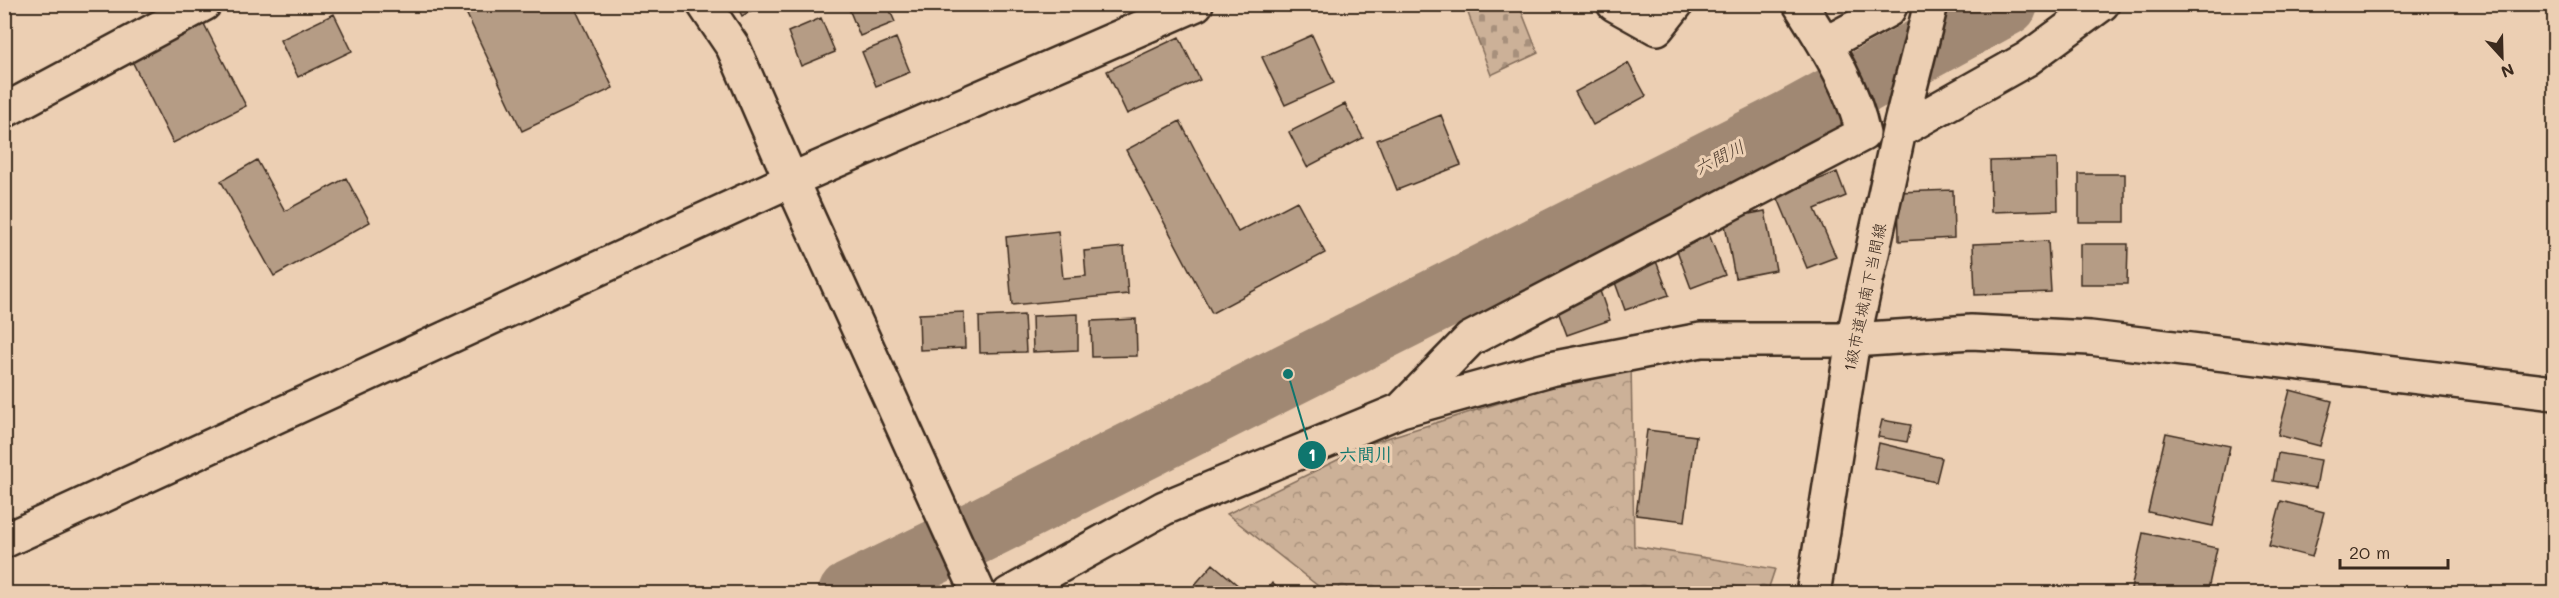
<svg xmlns="http://www.w3.org/2000/svg" width="2559" height="598" viewBox="0 0 2559 598" font-family="Mali,'Klee One',sans-serif">
<defs>
<pattern id="forest-crowns" width="20" height="18" patternUnits="userSpaceOnUse" patternTransform="scale(1.5)"><rect width="20" height="18" fill="#ccb198"/><path d="M2 6a3 3 0 1 1 6 0M12 15a3 3 0 1 1 6 0" fill="none" stroke="#a7907b"/></pattern>
<pattern id="cemetery-stones" width="16" height="16" patternUnits="userSpaceOnUse" patternTransform="scale(1.5)"><rect width="16" height="16" fill="#ccb198"/><path d="M2 7V4a2 2 0 0 1 4 0v3zM10 15v-3a2 2 0 0 1 4 0v3z" fill="#a7907b"/></pattern>
</defs>
<rect width="100%" height="100%" fill="#eccfb3"/>
<filter id="ink" filterUnits="userSpaceOnUse"><feTurbulence type="fractalNoise" baseFrequency=".0167" numOctaves="2"/><feDisplacementMap in="SourceGraphic" scale="12" xChannelSelector="R" yChannelSelector="G"/><feConvolveMatrix kernelMatrix="1 2 1 2 8 2 1 2 1" color-interpolation-filters="sRGB"/></filter>
<g filter="url(#ink)">
<path fill="url(#forest-crowns)" stroke="#846e5b" stroke-width="1.5" d="M1631,362L1634,546L1775,569L1767,593H1327L1227,514L1374,442Z"/>
<path fill="url(#cemetery-stones)" stroke="#846e5b" stroke-width="1.5" d="M1465,5H1519L1538,53L1491,75Z"/>
<g fill="none" stroke-linecap="round" stroke-linejoin="round">
<path stroke="#a08873" stroke-width="64" d="M850,594L977,532L1792,121L2006,4"/>
</g>
<path fill="#b59c85" stroke="#3b2a1e" stroke-width="1.5" d="M462,4H573L613,88L522,131Z
M736,4H763L742,16Z
M847,4H887L895,22L860,36Z
M334,14L352,51L298,77L280,40Z
M821,18L835,52L801,66L788,32Z
M203,22L246,106L173,143L131,59Z
M1312,35L1334,83L1285,105L1262,57Z
M1179,37L1200,80L1127,114L1107,71Z
M896,38L910,72L876,86L862,52Z
M1628,63L1646,96L1593,125L1575,92Z
M1345,104L1363,138L1307,167L1289,132Z
M1441,115L1461,165L1397,190L1377,140Z
M1180,121L1238,232L1297,201L1325,253L1212,313L1126,150Z
M2057,159L2058,210L1991,212L1990,161Z
M257,160L285,211L346,178L370,222L274,276L221,181Z
M1837,172L1846,196L1815,209L1836,257L1807,268L1777,196Z
M2079,174H2125V222H2079Z
M1953,190L1954,238L1899,241L1898,192Z
M1765,211L1776,270L1735,278L1724,219Z
M1058,231L1063,278L1086,276L1084,251L1124,247L1128,294L1012,305L1006,237Z
M1708,232L1725,275L1691,288L1675,245Z
M2048,241L2051,292L1975,295L1973,244Z
M2080,244H2128L2127,284H2080Z
M1656,261L1669,295L1625,310L1613,277Z
M1598,285L1610,320L1567,335L1554,301Z
M964,312L965,348L920,350L919,314Z
M1078,314V350L1033,352L1032,316Z
M1024,315L1026,352L980,353L979,317Z
M1136,319L1137,356L1092,357L1091,321Z
M2290,390L2332,401L2320,446L2278,435Z
M1882,420L1911,425L1907,442L1878,437Z
M1647,430L1696,436L1685,521L1636,515Z
M2166,433L2230,446L2213,526L2148,512Z
M1879,443L1942,458L1936,482L1874,468Z
M2278,453L2321,460L2316,488L2273,481Z
M2281,501L2324,512L2312,557L2269,546Z
M2143,533L2217,548L2207,594H2130Z
M1213,564L1248,594H1196L1191,589Z
M1272,583L1284,594H1264Z"/>
<g fill="none" stroke-linecap="round" stroke-linejoin="round">
<g stroke="#3b2a1e" stroke-width="38">
<path id="minor" d="M704,4L733,47L791,180L979,594
M1614,4L1657,28L1676,4
M1825,44L1888,10L1891,4
M4,111L204,4
M1899,131L2027,59L2102,4
M1401,410L1470,339L1863,134C1853,86 1826,46 1800,4
M4,541L791,180L1196,4
M1009,594L1164,508L1401,410L1550,369L1701,340H1853L1971,332L2090,338L2554,393
M1813,594L1853,340L1899,131L1931,4"/>
</g>
<use href="#minor" stroke="#eccfb3" stroke-width="33"/>
</g>
</g>
<g text-anchor="middle" dominant-baseline="central" stroke-width="6" stroke-linejoin="round" paint-order="stroke">
<g font-size="16" fill="#3b2a1e" stroke="#eccfb3">
<text transform="translate(1864 297) rotate(-78)">1級市道城南下当間線</text>
</g>
<g font-size="18" font-style="italic" fill="#4f3d2f" stroke="#eccfb3">
<text transform="translate(1719 157) rotate(-27)">六間川</text>
</g>
</g>
<path fill="none" stroke="#0f766e" stroke-width="2" d="M1288 374L1312 455"/>
<g fill="#0f766e" stroke="#eccfb3" stroke-width="2">
<circle cx="1288" cy="374" r="6"/>
<circle cx="1312" cy="455" r="15"/>
</g>
<g font-size="18" text-anchor="middle" font-weight="bold" fill="#fff">
<text x="1312" y="461">1</text>
</g>
<g font-size="18" text-anchor="middle" font-weight="bold" fill="#0f766e" stroke="#eccfb3" stroke-width="6" stroke-linejoin="round" paint-order="stroke">
<text x="1366" y="461">六間川</text>
</g>
<rect width="2559" height="598" fill="none" stroke="#eccfb3" stroke-width="24"/>
<rect x="12" y="12" width="2535" height="574" fill="none" stroke="#3b2a1e" stroke-width="2" filter="url(#ink)"/>
<g transform="translate(2502 57) rotate(158)" stroke="#eccfb3" stroke-width="4.5" paint-order="stroke">
<path d="M0-4.5L10 22L0 15L-10 22Z" fill="#3b2a1e"/>
<text y="-9" font-size="16" font-weight="bold" text-anchor="middle" fill="#3b2a1e">N</text>
</g>
<path d="M2340 559v9h108v-9" fill="none" stroke="#3b2a1e" stroke-width="3"/>
<text x="2349" y="559" font-size="18" fill="#3b2a1e" stroke="#eccfb3" stroke-width="4.5" paint-order="stroke">20 m</text>
</svg>
